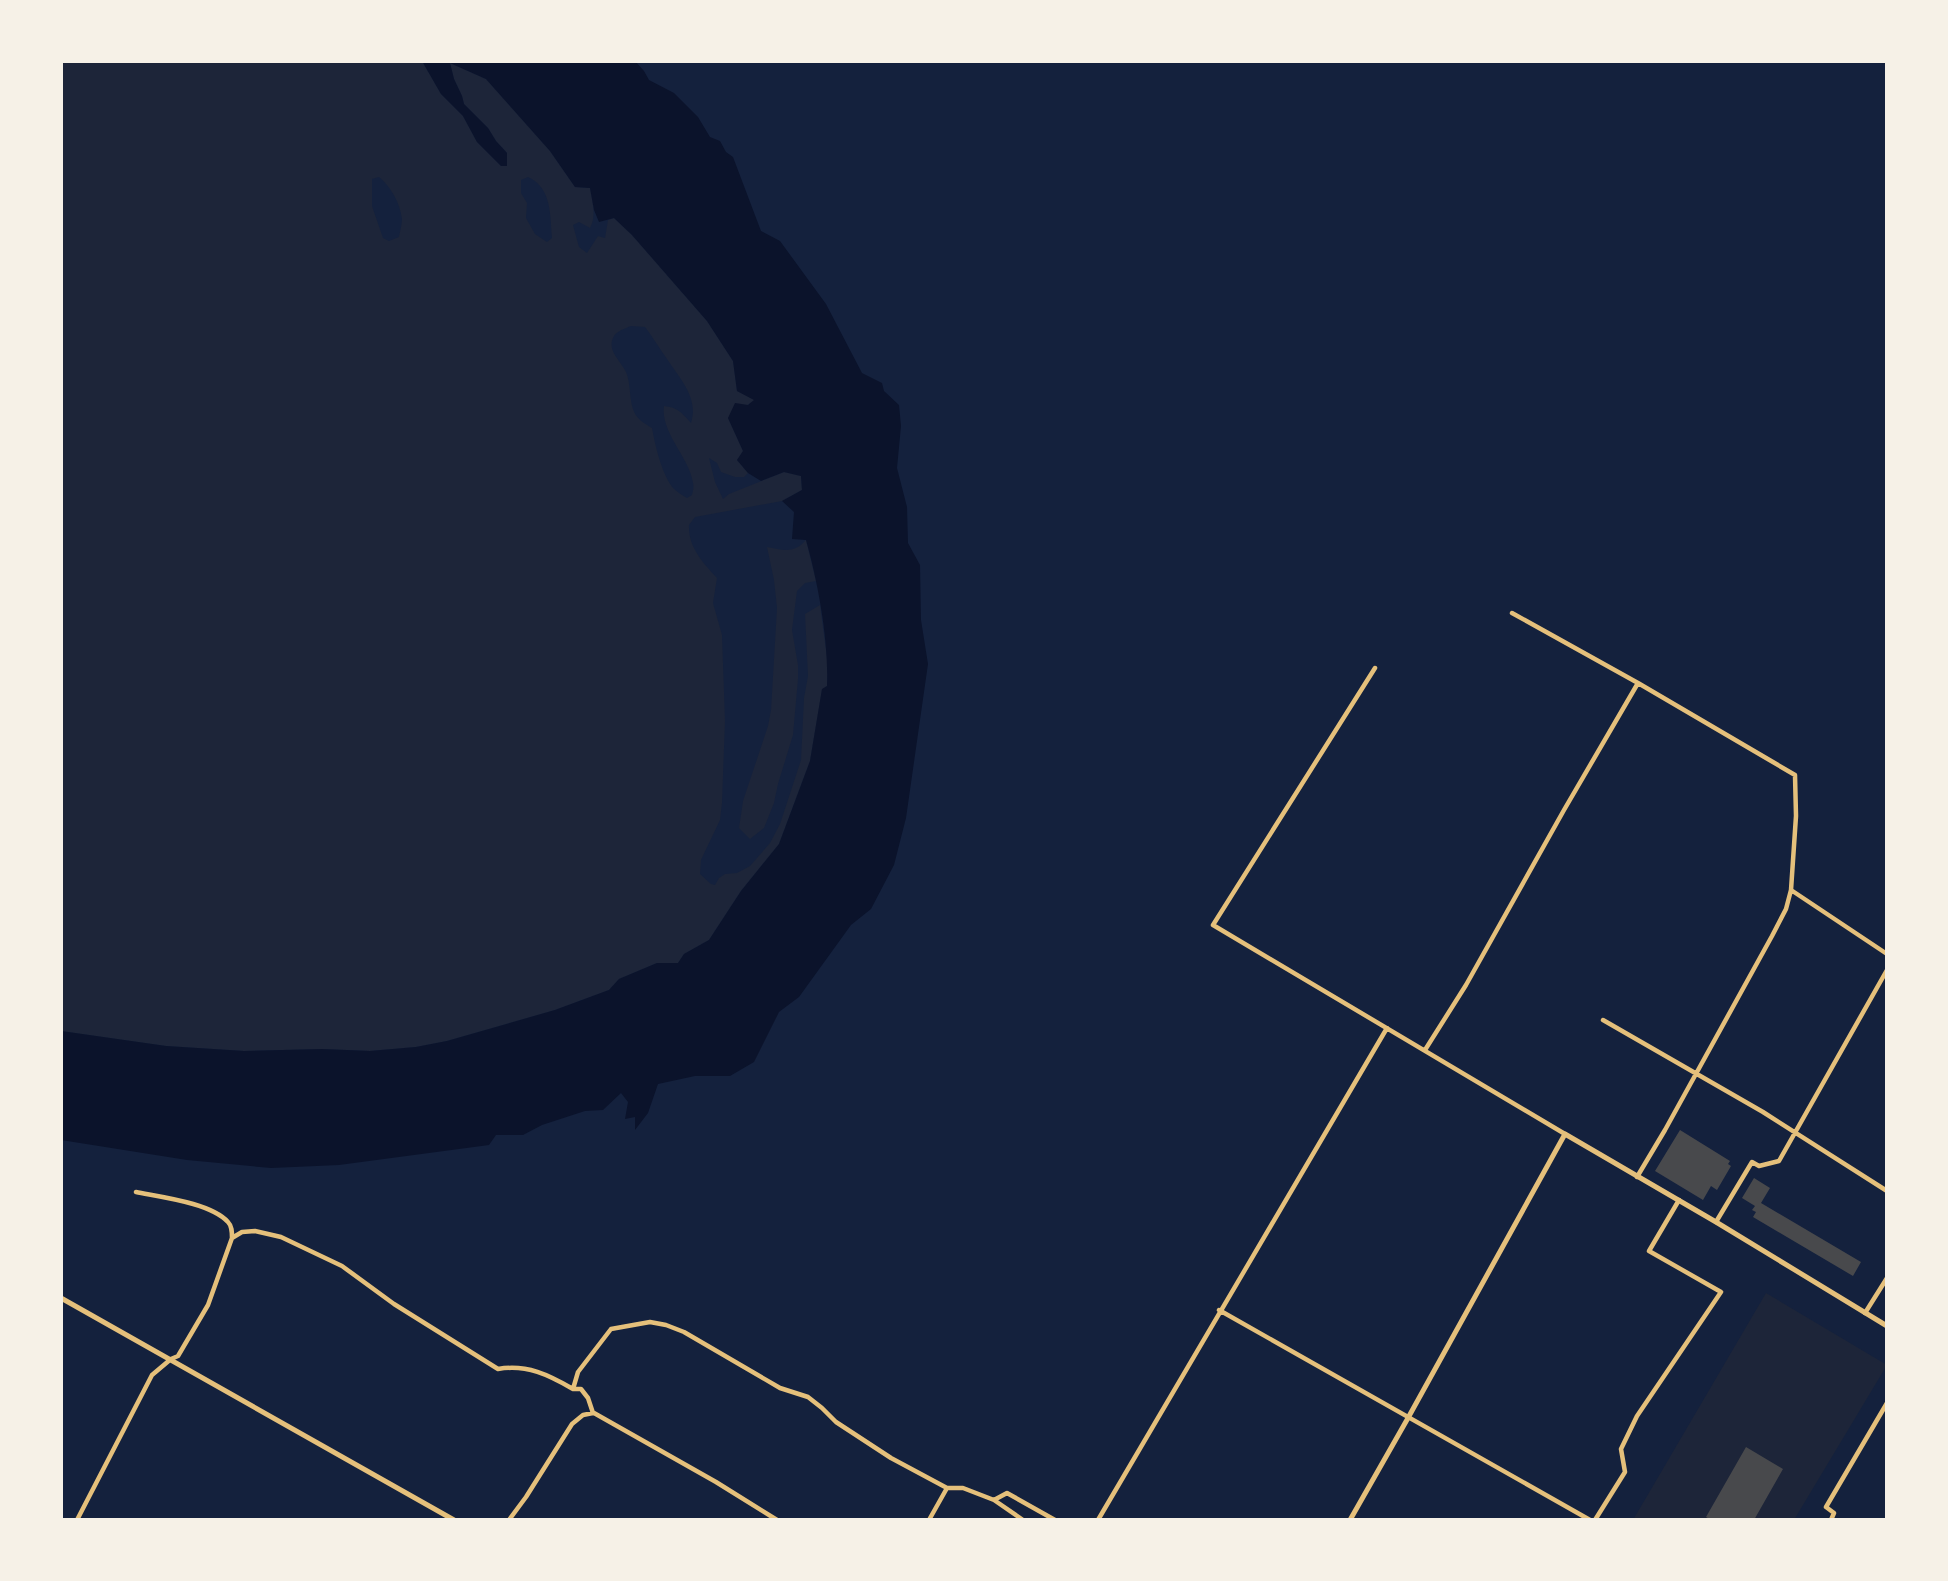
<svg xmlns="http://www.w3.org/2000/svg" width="1948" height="1581" viewBox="0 0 1948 1581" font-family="Arial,sans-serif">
<rect width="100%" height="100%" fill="#14213d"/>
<path fill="#1d2539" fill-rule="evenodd" d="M61,61H422L441,94L463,116L477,142L501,166L507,153L496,141L488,128L464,104L462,96L454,79L450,63L486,79L550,151L575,187L590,188C592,201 597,215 590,228L579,222L573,225L579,247L587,253L598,236L605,238L608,220L614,218L632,235L707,321L733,361L737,391L755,400L728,418L743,451L737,460L748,473L744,477H735L721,472L717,463L709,458L715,482L723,499L729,494L784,472L801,476L802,490L782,501L695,517L689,525C688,547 703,563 717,578L713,603L722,635L725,721L722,803L720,820L701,860L700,874L711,884L715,885L719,878L725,874L737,873L750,866L770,843L780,824L801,760L804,698L808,676L805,614L820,605L828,665L827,686L822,690L810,761L779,844L741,891L709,940L684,954L678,963H657L619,979L609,990L555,1010L447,1041L416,1047L370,1051L322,1049L244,1051L166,1046L61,1031ZM379,177C391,187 400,203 402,219C402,224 400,231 399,237L389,241L383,238L372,206V179ZM528,177C552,188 550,215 552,238L547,242L535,234L526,218L527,203L521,193V180ZM631,326L645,327C653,337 659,348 667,359C680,379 699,398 691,423C683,414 678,407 664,406C660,432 690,459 693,483C694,487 693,491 692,495L687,498C682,495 677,492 673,488C662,475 655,445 652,428C644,423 636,419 633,409C629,397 631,384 626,372C621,361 607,351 613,338C616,331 624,329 631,326Z
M806,540L816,581L805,583L797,591L792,630L798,665V679L793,735L778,784L774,803L764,828L750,839L739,828L743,801L768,726L771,710L777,608L774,580L767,547C783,550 794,554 806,540Z
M1766,1293L1887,1365L1794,1520H1633Z"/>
<path fill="#0b132b" d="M422,61H635L644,71L649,80L674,93L698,117L710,137L720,141L726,152L733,157L761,231L780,241L826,304L862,373L882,383L884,391L899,405L901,426L897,468L907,507L908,543L920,565L921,620L928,664L906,818L894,865L871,909L851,925L799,997L779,1012L754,1062L730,1076H695L658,1084L648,1113L635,1130V1117L625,1119L628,1102L621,1093L603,1110L585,1111L542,1125L523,1135H496L489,1145L339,1165L271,1168L187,1160L61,1140V1031L166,1046L244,1051L322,1049L370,1051L416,1047L447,1041L555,1010L609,990L619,979L657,963H678L684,954L709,940L741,891L779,844L810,761L822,689L827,686C829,642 818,582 806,540L792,539L794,512L782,501L802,490L801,476L784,472L761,481L748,473L737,460L743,451L728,418L735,403L748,405L754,400L737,391L733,361L707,321L632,235L614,218L599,222L594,210L590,188L575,187L550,151L486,79L450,63L454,79L462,96L464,104L488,128L496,141L507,153V166H501L477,142L463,116L441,94Z"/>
<path fill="#48494c" d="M1680,1130L1730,1161L1728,1164L1731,1166L1717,1190L1711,1186L1703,1200L1655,1171Z
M1754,1178L1770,1188L1761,1203L1861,1262L1853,1276L1753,1217L1756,1212L1752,1210L1755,1206L1742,1198Z
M1746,1447L1783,1469L1754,1520H1711L1706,1517Z"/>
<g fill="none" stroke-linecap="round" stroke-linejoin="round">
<path stroke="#e5c07b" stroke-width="4.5" d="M1512,613L1638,683L1795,775L1796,816L1791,890L1887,954
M1375,668L1213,925L1565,1134
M1603,1020L1763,1112L1887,1191
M1425,1050L1466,985L1564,810L1638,683
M1637,1177L1665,1130L1772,936L1786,909L1791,890
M136,1192C161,1197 211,1203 228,1222C232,1226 232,1232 232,1238L242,1232L255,1231L281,1237L342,1266L394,1304L498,1369C527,1364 549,1375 573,1389
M1716,1222L1752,1162L1759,1166L1779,1161L1887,970
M1219,1310L1590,1520
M1865,1313L1887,1278
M594,1413L716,1482L777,1520
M994,1500L1007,1493L1055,1520
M77,1520L152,1375L171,1359L178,1356L208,1305L232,1238
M509,1520L526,1497L572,1424L583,1415L593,1413L588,1398L581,1389H573L578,1372L611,1329L650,1322L666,1325L684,1332L780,1388L808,1397L822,1408L836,1422L891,1458L947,1488H963L994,1500L1023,1520
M929,1520L947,1488
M1098,1520L1387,1028
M1595,1520L1625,1472L1621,1449L1637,1416L1721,1292L1649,1251L1679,1200
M1831,1520L1834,1513L1826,1507L1887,1403"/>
<path stroke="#e5c07b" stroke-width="5" d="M61,1298L454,1520
M1350,1520L1408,1418L1565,1134L1716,1222L1887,1326"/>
</g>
<rect width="1948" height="1581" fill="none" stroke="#f6f1e7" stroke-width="126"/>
</svg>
